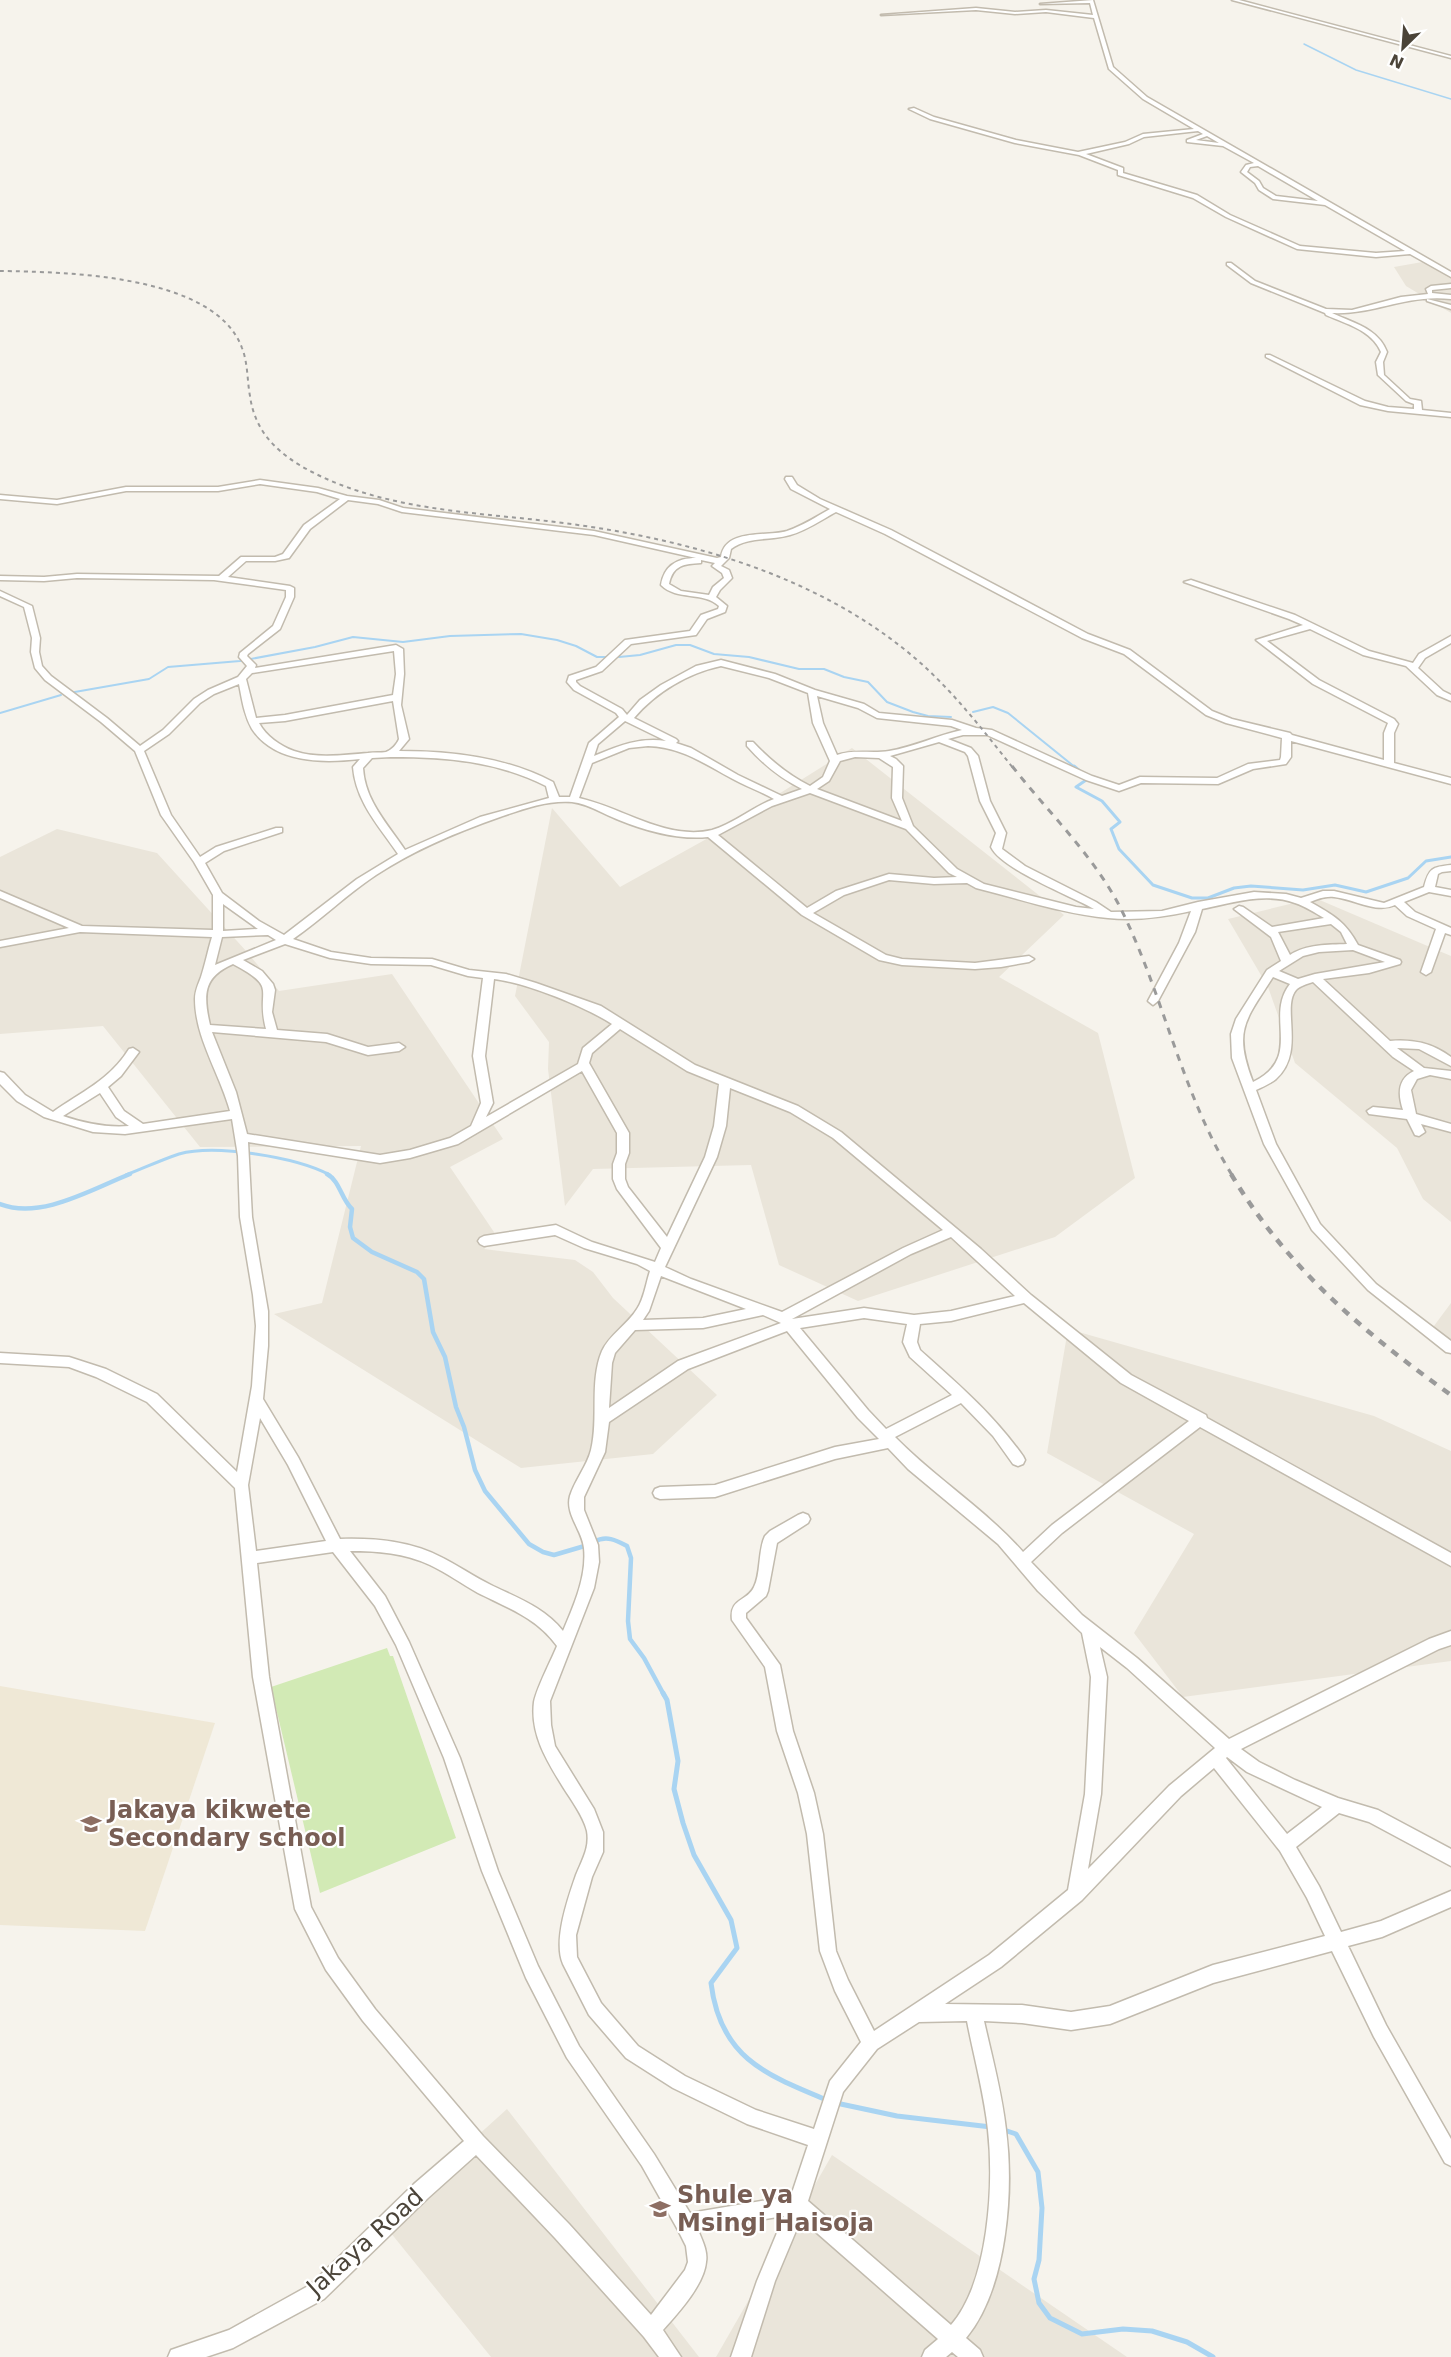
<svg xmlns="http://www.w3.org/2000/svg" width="1451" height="2357" viewBox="0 0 1451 2357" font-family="'DejaVu Sans',sans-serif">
<rect width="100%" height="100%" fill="#f6f3ec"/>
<path fill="#eae5da" d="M1428,261L1451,274V313L1406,286L1394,267Z
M852,748L1064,915L999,977L1098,1033L1135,1178L1055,1237L858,1301L779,1265L751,1165L593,1169L565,1206L548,1069L549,1042L515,996L552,808L620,887L710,837Z
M57,829L157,853L247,952L279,991L392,974L503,1139L450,1167L498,1238L484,1249L575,1260L593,1272L613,1298L717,1395L653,1454L521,1468L274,1314L322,1303L361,1146L200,1147L103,1026L0,1034V857Z
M1315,898L1451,956V1222L1423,1199L1397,1148L1295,1063L1268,987L1228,919Z
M1451,1303V1349L1428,1334Z
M1068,1329L1374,1416L1451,1451V1661L1183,1697L1134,1633L1194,1534L1047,1453Z
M507,2109L699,2357H491L382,2222Z
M832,2155L1127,2357H716Z"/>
<path fill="#efe8d6" d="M0,1686L215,1723L145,1931L0,1925Z"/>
<path fill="#d2eab5" d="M387,1648L390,1656H393L456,1838L320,1893L271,1687Z"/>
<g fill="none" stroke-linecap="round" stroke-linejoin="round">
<path stroke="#a9d4f2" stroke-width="1.5" d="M1304,44L1356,70L1451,99"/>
<path stroke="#a9d4f2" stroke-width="2" d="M619,657L640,655L676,645H690L714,654L749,657L799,669H824L844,677L868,682L887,702L913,712L928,716L951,717
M69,693L149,679L168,667L240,661L315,647L353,637L403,642L450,636L521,634L557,640L576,646L597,657H607
M973,712L993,707L1008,713L1076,768
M0,713L61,695"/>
<path stroke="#a9d4f2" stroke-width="3" d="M1074,766L1081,772
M1089,778L1076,787L1102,801L1120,822L1111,829L1119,849L1153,885L1192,898H1208L1234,888L1251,886L1303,890L1335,885L1366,892L1408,878L1426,861L1451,857
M126,1175C144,1168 161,1160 179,1154C216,1144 296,1157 330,1175"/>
<path stroke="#a9d4f2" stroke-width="4.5" d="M327,1174C340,1181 341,1199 352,1209L350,1227L353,1238L372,1252L417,1272L424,1279L433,1332L445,1357L456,1407L464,1427L475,1470L485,1491L529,1544L543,1552L554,1555L588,1545
M0,1204C41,1220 92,1189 130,1174
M594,1542C606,1535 616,1540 627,1546L631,1558L628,1621L630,1639L644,1658L664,1695"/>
<path stroke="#a9d4f2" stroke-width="5" d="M663,1693L667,1700L678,1761L674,1789L683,1823L694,1855L731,1920L737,1948L711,1983C720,2058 766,2075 829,2101
M836,2103L897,2116L991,2127
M1001,2129L1016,2134L1038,2172L1042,2208L1039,2260L1034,2279L1039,2303L1050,2318L1082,2334L1123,2329L1152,2331L1187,2342L1213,2357"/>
<g stroke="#c2bbae" stroke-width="3">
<path id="minor" d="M1093,0L1113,67L1147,97L1451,272V277L1410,254L1376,257L1297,249L1226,217L1193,198L1118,175V170L1079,155L1015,143L930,119L909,109L914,108L934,117L1016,140L1078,152L1125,142L1143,134L1194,129L1143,99L1109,69L1094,18L1046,12L1015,14L976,10L881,15L976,8L1015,12L1046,10L1093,15L1090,3L1040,4ZM1198,131L1203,134L1187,140V142L1223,146L1254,163L1246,165L1241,172L1255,183L1259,190L1273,199L1325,205L1405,251L1376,253L1300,246L1230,215L1197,195L1123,173V168L1086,154L1129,144L1144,137ZM1207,136L1219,143L1196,140ZM1258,166L1318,201L1276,196L1263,188L1259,181L1247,172L1250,167Z
M1232,0H1239L1451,56V58Z
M1227,263H1231L1255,281L1326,309L1352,310L1401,297L1428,294L1426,289L1431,286L1451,284V288L1432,290V293L1451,295V299C1406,294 1374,315 1332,313C1353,323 1378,328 1387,352L1383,362L1384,375L1410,399L1421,401L1422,410L1451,413V417L1388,411L1360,405L1266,357V355H1270L1365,401L1388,407L1414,409V404L1406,401L1378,375L1376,362L1381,352C1372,330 1346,324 1326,315L1325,313L1251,283L1227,265Z
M1427,299L1451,305V309L1427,301Z
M786,477H792L797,485L820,499L891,530L1088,634L1130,650L1212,711L1232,719L1290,733L1292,735L1384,760V733L1388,723L1313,684L1256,640L1303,625L1289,619L1184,582L1191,580L1295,615L1369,651L1413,663L1419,654L1451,636V643L1425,658L1418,668L1443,691L1451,695V701L1437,695L1406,666L1363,655L1310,629L1267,641L1319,680L1394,719L1398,724L1394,733V763L1451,778V784L1291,741V757L1286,764L1253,769L1218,784L1141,783L1119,791L1086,780L987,735H963L948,739L971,748L978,756L990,801L1006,833L1002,849L1025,866L1096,902L1111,912L1162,911L1198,902L1254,892L1286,894L1301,898L1323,891H1334L1384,903L1424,887C1429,868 1432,867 1451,865V871L1442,872L1438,874L1435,887L1451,890V896L1429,892L1404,902L1415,912L1451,928V935L1445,933L1431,972L1426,975L1421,972L1436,929L1407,916L1395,905C1376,914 1354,899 1334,897C1325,896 1318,899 1310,902C1333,915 1345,921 1358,945L1400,960L1401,962L1400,964L1369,973L1323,979L1390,1041C1413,1039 1432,1043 1451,1057V1066L1419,1049L1397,1048L1424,1068L1451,1071V1079L1430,1075L1417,1079L1411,1090L1416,1114L1451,1124V1132L1421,1124L1425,1132L1419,1136L1415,1135L1407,1119L1369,1114L1367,1111L1373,1107L1403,1110C1398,1095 1397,1079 1414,1071L1393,1057L1313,982C1307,984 1300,986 1296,990C1281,1008 1306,1052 1276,1079C1270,1084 1262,1087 1256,1090L1276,1144L1320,1224L1376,1284L1451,1341V1353L1446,1352L1368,1290L1312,1230L1264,1144L1232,1058L1231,1034L1236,1019L1267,970L1281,961L1271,937L1234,909L1239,906L1243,907L1272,927L1324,918C1315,913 1305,906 1295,903C1265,892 1232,903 1202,909L1195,932L1158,1001L1153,1005L1148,1001L1179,943L1191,911C1164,917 1136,921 1108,918C1064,914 1020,899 976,888L967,883L934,884L889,880L844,895L813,913L886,955L902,959L975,963L1029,956L1034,959L1029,962L1001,967L975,969L902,965L879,960L802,915L708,837C679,840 646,831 619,820C603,814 589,804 572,802C548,800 523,809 500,817C457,832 414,850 376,875C347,894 322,919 293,939L331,952L371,958L432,959L469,970L506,974L536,983L601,1006L695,1065L798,1106L841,1132L981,1249L1031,1295L1131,1375L1206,1415L1207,1418L1451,1553V1566L1200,1427L1062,1533L1031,1562L1082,1615L1137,1658L1229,1739L1429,1639L1451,1631V1645L1439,1649L1241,1749L1259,1762L1295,1780L1338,1798L1378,1810L1451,1849V1866L1369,1822L1339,1813L1296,1847L1319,1886L1341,1932L1381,1921L1451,1891V1907L1382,1937L1348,1946L1386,2025L1451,2139V2166L1445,2163L1374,2037L1332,1951L1213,1983L1110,2024L1071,2030L1022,2023L984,2021C992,2057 1002,2093 1006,2130C1014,2191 1007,2289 966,2338L980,2350L983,2357H958L952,2352L946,2357H922L925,2350L938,2339L801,2219L775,2281L751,2357H731L757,2281L784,2216L698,2230C702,2240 708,2251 706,2262C704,2285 678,2313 663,2330L681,2357H659L644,2337L555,2238L476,2155L428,2198L324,2299L233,2348L206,2357H168L171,2350L229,2330L310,2285L414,2184L464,2141L363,2021L326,1970L295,1909L253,1677L235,1488L147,1402L96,1377L69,1367L0,1363V1353L69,1357L106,1369L157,1394L237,1472L252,1386L256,1326L253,1295L240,1217L238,1156L232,1119L125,1134L93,1132L44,1117L17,1101L0,1084V1072L4,1073L25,1095L53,1112C81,1092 110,1080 129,1049L133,1048L139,1052L121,1076L108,1087L124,1111L143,1124L230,1111C220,1074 195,1038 195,999C195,991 198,985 201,977C205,965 208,950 212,937L80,932L0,947V941L69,928L0,898V891L82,926L213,930V895L194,862L161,815L135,751L101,722L45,680L35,668L31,652L32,638L24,607L0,596V591L32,606L40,638L39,652L42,666L51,676L107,718L140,746L163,730L194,699L208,690L238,677L247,666L239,657L240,653L273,626L286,597V590L214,580L77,578L44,581L0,580V576L44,577L77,574L219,576L241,557H275L283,554L304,525L340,499L317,492L260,484L218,491H126L57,504L0,499V495L57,500L126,487H218L260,480L318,488L347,496L379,500L403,508L594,531L717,558L721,557C725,528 767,537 787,531C802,526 816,517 830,509L791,489L785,479ZM348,500L378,504L402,512L594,535L696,558C677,558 664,566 661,585C677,601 703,591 719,606L718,609L701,615L690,631L625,640L596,667L569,676L567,682L574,690L616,713L619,717L589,743L570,797H559L553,782C505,757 452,751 399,751L409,739L401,705L404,674L403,649L396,645L255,668L256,665L247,656L248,654L280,629L294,597V588L290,586L228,577L246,561H275L289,558L310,529ZM836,512L885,534L1082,638L1124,654L1206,715L1226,723L1282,738L1281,757L1280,760L1248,764L1217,778L1140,777L1119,785L1092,776L992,730L976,728L952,720L879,713L864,704L815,690L775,674L721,660L696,666L661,685L640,700L627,715L622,709L580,686L576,682V680L602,671L631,644L696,635L707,619L725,612L727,606L716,597L720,590L732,578L729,570L721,566L729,558L731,549C748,536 770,541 790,535C806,531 821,520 836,512ZM701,560L715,563L712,566L722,573L724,578L713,587L709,595L681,591L669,584C673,565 684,564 701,563ZM394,651L396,674L393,695L285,715L256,718L246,679L252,673ZM721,666L769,678L808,693L813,723L830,761L823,777L810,786C788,775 770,760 753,742H747V746C763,764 780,778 802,789L782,796L738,775L691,748L676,743L678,741L676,739L634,718C656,692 688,673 721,666ZM239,684C242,699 244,715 252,729C275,764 324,763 360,759L353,767C356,802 379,826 398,854L357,879L284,935L259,921L222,893L205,863L224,851L282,832V828H276L216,847L200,857L171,815L144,751L169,734L200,703L214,694ZM817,696L858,708L877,718L951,726L962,730C938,735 914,747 889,751C871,754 854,749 837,755L823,723ZM393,701L399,739C397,744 392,750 386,752C381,753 374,752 368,753C344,755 317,759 294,751C280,746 266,736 259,723L285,721ZM625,721L666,741C640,737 618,746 594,756L598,744ZM939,742L965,752L968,756L980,801L996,833L991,847C1001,869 1071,896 1094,909L1076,907L984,884L957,869L913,826L902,798L903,766L896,759L890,756ZM648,746C681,747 703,763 731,778C745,786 760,791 774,799C752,807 734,824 712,830C667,841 621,807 579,798L592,763L629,748ZM391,757C445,757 497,761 546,786L549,798L480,817L405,850C387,823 365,801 363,768L372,758ZM855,757L879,758L893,767L892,798L902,821L817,789L829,781L840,761ZM810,793L906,829L949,873L957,877L934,878L889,874L836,891L807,908L718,835L772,806ZM223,904L258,929L223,931ZM1331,924L1341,932L1347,944C1328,945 1306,944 1290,955L1278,932ZM268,935L276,940L215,965L222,937ZM285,944L330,958L371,964L431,965L468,976L483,978L473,1056L481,1103L471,1126L450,1138L410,1150L380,1155L247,1134L236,1092L212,1032L326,1042L368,1055L399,1051L405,1047L399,1043L368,1047L327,1034L277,1030L272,1012L275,990L273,984L262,971L243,960ZM1353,950L1385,962L1315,974L1298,979L1279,971L1303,956L1319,952ZM233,964C280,989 255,988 266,1029L210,1025C203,995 203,977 233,964ZM1273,977L1290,984C1264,1017 1304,1057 1253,1082C1233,1030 1245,1021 1273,977ZM494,979C527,983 584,1006 612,1024L583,1048L578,1064L486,1117L493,1103L485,1056ZM620,1029L687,1071L719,1084L714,1126L705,1157L667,1237L628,1187L625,1179V1164L629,1153V1133L589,1063L592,1053ZM582,1071L617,1133V1153L613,1164V1179L617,1189L661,1248L655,1262L592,1242L556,1225L484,1236L480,1238L478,1241L480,1244L484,1246L555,1235L584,1248L637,1264L650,1271C646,1283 644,1299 637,1309C628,1324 609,1335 602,1351C589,1382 599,1418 591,1450C587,1466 575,1480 570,1496C565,1514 582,1530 584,1548C587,1576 574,1605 563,1631C544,1607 517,1598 491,1585C474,1577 459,1566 443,1558C411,1541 376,1538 340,1539L298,1457L263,1399L268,1346V1311L252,1217L248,1142L380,1163L410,1158L458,1144ZM730,1088L790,1112L833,1138L943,1230L903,1248L782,1312L691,1279L665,1267L717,1157L726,1126ZM100,1093L116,1117L129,1126C107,1128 84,1123 63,1116ZM951,1237L1015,1296L951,1311L914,1315L864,1308L792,1319L911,1254ZM661,1276L746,1309L703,1318L643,1320L649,1311ZM1024,1303L1121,1383L1189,1421L1052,1525L1023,1552C985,1509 935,1478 895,1437L961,1403L993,1436L1013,1464L1018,1466L1023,1464L1025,1460L1023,1456C993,1414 958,1384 920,1350L917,1342L920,1324L951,1321ZM763,1315L781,1323L678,1361L609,1408L612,1363L615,1353L635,1330L703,1328ZM864,1318L907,1324L903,1342L910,1357L952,1395L886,1429L868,1410L800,1328ZM787,1331L858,1418L879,1439L835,1447L715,1485L660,1487L655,1489L653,1493L655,1497L660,1499L715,1497L835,1459L888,1448L908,1469L998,1544L1038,1591L1082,1633L1091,1677L1085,1794L1068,1890L989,1955L874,2031L848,1980L836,1951L823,1834L814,1793L793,1731L780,1665L746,1618V1613L766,1596L768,1591L777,1543L808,1523L810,1519L808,1515L803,1513L798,1515L770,1531L765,1536C758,1550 761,1574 754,1587C747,1602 729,1598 732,1620L765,1667L777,1731L798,1793L807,1834L820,1951L835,1991L861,2042L830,2081L814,2129L756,2110L685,2076L638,2046L601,2003L577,1957L576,1935L592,1877L603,1852V1832L594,1809L555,1746L551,1725L550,1701L594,1588L599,1562L598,1545L584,1510V1497L605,1452L609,1422L688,1369ZM260,1418L288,1465L326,1541L256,1551L248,1485ZM350,1551C377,1551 405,1553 430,1565C447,1573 462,1584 478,1593C508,1608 537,1618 557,1646C551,1661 537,1687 534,1702C530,1734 547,1761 563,1787C571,1800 583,1815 587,1831C590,1848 582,1860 576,1875C568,1898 553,1941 563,1964L589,2015L626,2058L673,2088L747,2124L808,2145L791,2196L690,2213L654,2154L579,2046L538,1966L498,1871L460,1758L409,1642L385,1596ZM333,1552L375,1606L396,1645L444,1758L482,1871L526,1978L567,2058L642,2166L678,2230L686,2246L688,2262L685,2270L651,2315L569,2224L483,2136L375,2009L338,1958L311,1907L269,1677L257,1563ZM1100,1647L1127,1668L1215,1748L1169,1786L1088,1869L1101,1794L1107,1677ZM1227,1757L1247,1772L1322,1807L1287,1834L1226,1758ZM1214,1768L1280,1851L1307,1898L1325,1936L1213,1965L1110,2006L1071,2012L1022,2005L945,2004L1001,1967L1082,1900L1181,1796ZM967,2021C974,2057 984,2093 988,2130C994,2184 989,2282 951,2325L808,2201L843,2092L877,2049L919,2022Z"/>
</g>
<use href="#minor" fill="#fff" fill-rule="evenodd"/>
<path stroke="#9a9a9a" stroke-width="2" stroke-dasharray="4 4" stroke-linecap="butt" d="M0,271C65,272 215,274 242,348C248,363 247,380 250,396C255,433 279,455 312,472C384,509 468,512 547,521C677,536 815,572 916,659C953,691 983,730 1013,768"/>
<path stroke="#9a9a9a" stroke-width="3" stroke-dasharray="7 7" stroke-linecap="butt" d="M1012,766C1048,812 1093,855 1120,907C1163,993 1181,1092 1232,1175"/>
<path stroke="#9a9a9a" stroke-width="4.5" stroke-dasharray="8 8" stroke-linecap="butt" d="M1231,1174C1287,1268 1363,1332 1451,1395"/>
</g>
<defs>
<g id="school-bare" transform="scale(1.62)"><path d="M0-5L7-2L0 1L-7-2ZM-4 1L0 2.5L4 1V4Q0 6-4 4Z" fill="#8d6e63" stroke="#fff" stroke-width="2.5" paint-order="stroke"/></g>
</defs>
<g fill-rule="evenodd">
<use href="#school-bare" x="91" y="1824"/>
<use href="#school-bare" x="660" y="2209"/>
</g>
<g text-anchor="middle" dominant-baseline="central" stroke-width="4.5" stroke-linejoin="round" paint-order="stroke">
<g font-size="24" font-weight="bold" fill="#785e54" stroke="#fff" text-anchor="start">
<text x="108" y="1810">Jakaya kikwete<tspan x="108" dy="28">Secondary school</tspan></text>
<text x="677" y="2195">Shule ya<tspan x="677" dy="28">Msingi Haisoja</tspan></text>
</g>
<g font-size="24" fill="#4b4439" stroke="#fff">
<text transform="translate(365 2242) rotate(-42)">Jakaya Road</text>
</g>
</g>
<g transform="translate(1403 48) rotate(205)" stroke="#ffffff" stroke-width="4.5" paint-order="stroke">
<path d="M0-4.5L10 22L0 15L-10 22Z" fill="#4b4439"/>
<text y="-9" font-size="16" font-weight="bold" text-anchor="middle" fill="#4b4439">N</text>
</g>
</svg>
